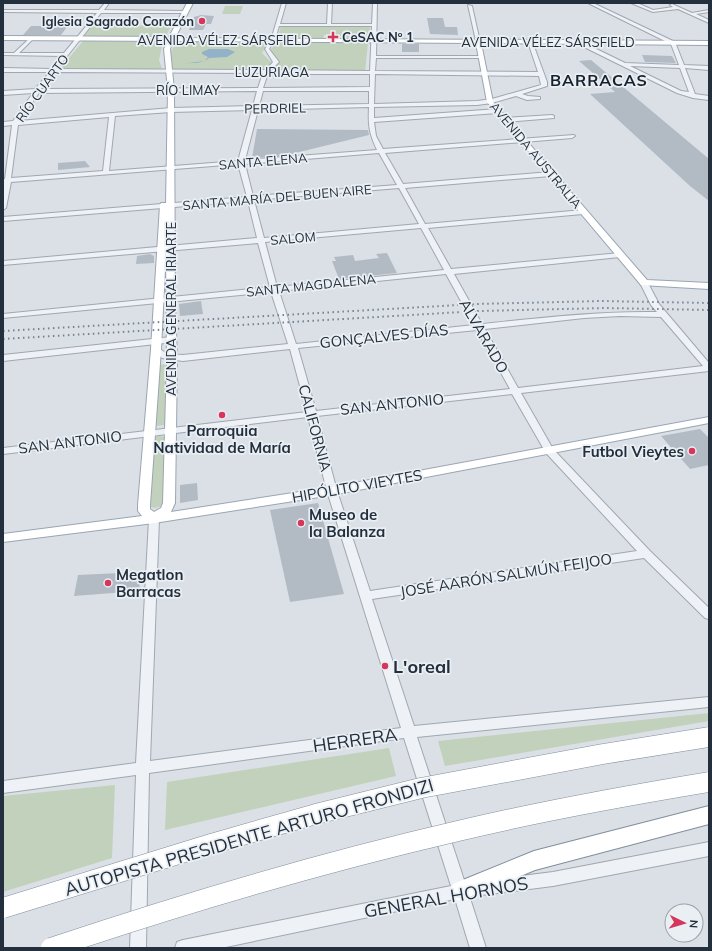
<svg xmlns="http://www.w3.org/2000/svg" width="712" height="951" viewBox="0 0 712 951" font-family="Mulish,sans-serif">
<rect width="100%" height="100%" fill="#dbe0e6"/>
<path fill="#c2d1bb" d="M225,6H243L240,14H222Z
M92,25L171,26L165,38L84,36Z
M281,25L370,26L369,40H342L343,36L324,35L323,39H284L278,37Z
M83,41L163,42L159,60L162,69L59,70Z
M180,42L268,43L262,53L272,63L264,71L172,70C170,56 167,51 180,42Z
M276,42L368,43L365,72L270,71L278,63L269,52Z
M163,364L168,366L165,425L156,426L159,366Z
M160,436L164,437L166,440L164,504C158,508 153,510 148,504L153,437Z
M709,713V721L445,766L438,741Z
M389,748L396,776L165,830L167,782Z
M115,785L112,858L3,892V796Z"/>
<path fill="#93b1c9" d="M209,49H228L235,52L227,57L209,58C202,65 189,62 180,64L205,61L208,57L202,54V52Z"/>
<path fill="#b2bac3" d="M201,15L214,16L211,24H206L203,30H189L194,17Z
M427,18H443L445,27H457L458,35L430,34Z
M57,23H70L61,35H23L31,26H55Z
M402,44H419V52H402Z
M642,55L672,56L676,63L645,62Z
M591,60L709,159V201L690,186L590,94L615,92L579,61Z
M257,129L368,130L369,135L283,156L252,158Z
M85,161L90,167L58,170V163Z
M387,253L397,273L339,279L332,261H336L334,257L353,255L355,261L379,258L376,254Z
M150,254L154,256V263L136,264L137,256Z
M201,301L203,314L180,316L179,304Z
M700,429L709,438V465L690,469L661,436Z
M197,483L198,500L180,503V485Z
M318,503L344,594L290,602L270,510Z
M141,572L139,591L74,596L78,575Z"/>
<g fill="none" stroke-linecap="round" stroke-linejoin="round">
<g stroke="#a0a7b0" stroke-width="2">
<path id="minor" d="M105,3H109L104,10L185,11L187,12L185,13H101L57,69L266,70L273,62L265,49L271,40L282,3H286L280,24H327L328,3H332L331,24H372L373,3H377L376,56H481L483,57L481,58H376L375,71L538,72L528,42L532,41L547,82V86L522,94L528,96L540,97V99L527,100L516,96L492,103L477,105L374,107V118L498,109L501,111L498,113L374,122L376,136L383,149L574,135L575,136L572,138L385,153L403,184L551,172L554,174L551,176L405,188L425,224L583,210L586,212L583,214L428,228L451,269L620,253L624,255L620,257L454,274L482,324C541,318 598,311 657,312L651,305L640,283L644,281L648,283L659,304L709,363V371L521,393L553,449L650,551L709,608V619L705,618L644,558L372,599L414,726L709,697V707L417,737L465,883L469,885L471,890L469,895L486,948H470L455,899L221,948H175L177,942L183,940L451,886L404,738L149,773L146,948H130L136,775L3,793V781L136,763L149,519L150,516H158L159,519L150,761L401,728L327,491L308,417L3,454V448L307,412L290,349L183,361L162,358L152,349L156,346L167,354L183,355L288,344L271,292L3,318V314L270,287L258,243L3,265V261L257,238L248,201L3,221V217L247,197L238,164L11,182L6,208L3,210L4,183H3V179H5L12,125L3,126V122L13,121L33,93L3,95V91L35,89L50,72H3V68L52,69L62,56L3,55V53H14L30,38L32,40L19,53H64L97,13L3,12V10H99ZM279,26H372L370,71L271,70L279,62L269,49L275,40ZM55,72L263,73L258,88L41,89ZM269,74H370V87L263,88L267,76ZM375,74L539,76L541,85L492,99L477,101L374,104ZM257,91L253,106L171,108L19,121L39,93ZM263,91H369V104L259,106ZM369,107C368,125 369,133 377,150L245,160L258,110ZM252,110L238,161L109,171L115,116L171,112ZM109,117L103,171L11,178L18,125ZM379,153L397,185L253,196L245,164ZM399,188L419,224L264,238L254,200ZM421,228L444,270L277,287L265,242ZM446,274L474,325L296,344L279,291ZM620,316L661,317L703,366L518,388L485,329L584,318ZM477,330L510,389L316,411L298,348ZM512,394L546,453L637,551L370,591L337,491L317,416Z
M588,3H593L675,42L684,65L709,66V70L685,68L695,94L709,96V100L693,98L677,93L576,43V41H580L625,63L679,65L671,44ZM630,66L680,68L689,92L681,91Z
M631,3H637L653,10L673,7L670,5L672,4L692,13L709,10V12L696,14L709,20V23L678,9L653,12Z
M468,5L472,6L480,42L476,41Z
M552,115L554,116V118L506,122L503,120L506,118Z
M171,337L175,340L174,342L3,361V355Z
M709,842V856L553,886L481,895L476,893L474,888L476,883L481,881L553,872Z"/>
</g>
<g stroke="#9aa5b3" stroke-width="2">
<path id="major" d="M187,3H193L175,38L709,41V45L481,43L493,102L647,280L709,283V289L641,285L487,102L476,43L173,41L170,49L174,90L175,305L177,358L175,503L171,512L332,487L709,417V423L332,495L154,523L3,542V534L142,516L138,511V505L151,349L160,205L161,203H166L168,90L164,49L168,41L3,40V36L169,37ZM166,250L167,358L163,503L161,508L154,512L150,509V505L161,349Z"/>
</g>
<g stroke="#818f9e" stroke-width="2">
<path id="highway" d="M709,806V824L535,870L460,901L453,898L450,891L453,884L534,851Z"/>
</g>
<use href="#minor" fill="#eef1f5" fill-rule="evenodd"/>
<use href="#major" fill="#fff" fill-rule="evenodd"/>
<use href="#highway" fill="#fff" fill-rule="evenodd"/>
<path stroke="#738191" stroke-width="2" stroke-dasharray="1.5 3.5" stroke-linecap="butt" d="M3,331L476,304L602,301L709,303
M3,339L479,311L605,308L709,310"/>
<g stroke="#818f9e" stroke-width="21" stroke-linecap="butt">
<path id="highway-bridge" d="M3,908L211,844L316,814L421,788L603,754L709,737
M51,948C185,903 320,863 458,831C541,811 625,796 709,782"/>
</g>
<use href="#highway-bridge" stroke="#fff" stroke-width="20"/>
</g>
<g fill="#d5365a" stroke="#eaeff4" stroke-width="1.5">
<circle cx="202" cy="21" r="4"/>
<path d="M331 31h4v4h4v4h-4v4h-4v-4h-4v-4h4z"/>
<circle cx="222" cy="415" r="4"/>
<circle cx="692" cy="451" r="4"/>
<circle cx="301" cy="523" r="4"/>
<circle cx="108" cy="583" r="4"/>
<circle cx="385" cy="666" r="4"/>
</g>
<g text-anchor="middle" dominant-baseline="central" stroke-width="3.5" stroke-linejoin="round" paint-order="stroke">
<g font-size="13" font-weight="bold" fill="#242f3d" stroke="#eaeff4" text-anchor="end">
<text x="194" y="21">Iglesia Sagrado Corazón</text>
<text x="342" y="37" text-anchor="start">CeSAC Nº 1</text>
</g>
<g font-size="13" fill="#242f3d" stroke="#eaeff4">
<text x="224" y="40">AVENIDA VÉLEZ SÁRSFIELD</text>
<text x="548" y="42">AVENIDA VÉLEZ SÁRSFIELD</text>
<text x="272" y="72">LUZURIAGA</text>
<text transform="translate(42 88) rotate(-54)">RÍO CUARTO</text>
<text x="188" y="90">RÍO LIMAY</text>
<text transform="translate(275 108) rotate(-1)">PERDRIEL</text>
<text transform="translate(536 155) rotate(50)">AVENIDA AUSTRALIA</text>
<text transform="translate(263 161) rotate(-5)">SANTA ELENA</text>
<text transform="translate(277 197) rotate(-5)">SANTA MARÍA DEL BUEN AIRE</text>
<text transform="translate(293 238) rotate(-5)">SALOM</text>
<text transform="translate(311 285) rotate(-6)">SANTA MAGDALENA</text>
<text transform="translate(171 309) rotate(-90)">AVENIDA GENERAL IRIARTE</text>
</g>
<g font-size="15" fill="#242f3d" stroke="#eaeff4">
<text transform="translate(384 336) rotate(-6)">GONÇALVES DÍAS</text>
<text transform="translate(484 336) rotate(60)">ALVARADO</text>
<text transform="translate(392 404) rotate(-6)">SAN ANTONIO</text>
<text transform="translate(315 428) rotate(75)">CALIFORNIA</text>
<text transform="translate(70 442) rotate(-7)">SAN ANTONIO</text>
<text transform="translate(357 486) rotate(-10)">HIPÓLITO VIEYTES</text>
<text transform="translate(506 575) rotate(-9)">JOSÉ AARÓN SALMÚN FEIJOO</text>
</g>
<g font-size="15" font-weight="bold" fill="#242f3d" stroke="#eaeff4" text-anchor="start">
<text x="222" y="430" text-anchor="middle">Parroquia<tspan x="222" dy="17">Natividad de María</tspan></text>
<text x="684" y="451" text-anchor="end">Futbol Vieytes</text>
<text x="309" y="514">Museo de<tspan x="309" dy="17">la Balanza</tspan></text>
<text x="116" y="574">Megatlon<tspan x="116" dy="17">Barracas</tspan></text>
</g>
<g font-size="16" font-weight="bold" letter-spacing="1" fill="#17202d" stroke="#eaeff4">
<text x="599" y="80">BARRACAS</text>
</g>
<g font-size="18" font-weight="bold" fill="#242f3d" stroke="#eaeff4" text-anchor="start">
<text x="393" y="666">L'oreal</text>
</g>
<g font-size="18" fill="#242f3d" stroke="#eaeff4">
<text transform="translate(355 740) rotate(-8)">HERRERA</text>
<text transform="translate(249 837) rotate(-16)">AUTOPISTA PRESIDENTE ARTURO FRONDIZI</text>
<text transform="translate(446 897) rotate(-10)">GENERAL HORNOS</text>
</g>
</g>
<rect width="712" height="951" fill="none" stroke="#242f3d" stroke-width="8"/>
<g transform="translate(684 923) rotate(95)"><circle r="19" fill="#eaeff4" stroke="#9ba2ab"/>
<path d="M0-3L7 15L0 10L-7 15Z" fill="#d5365a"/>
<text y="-6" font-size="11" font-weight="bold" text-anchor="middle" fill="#242f3d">N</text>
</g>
</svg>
